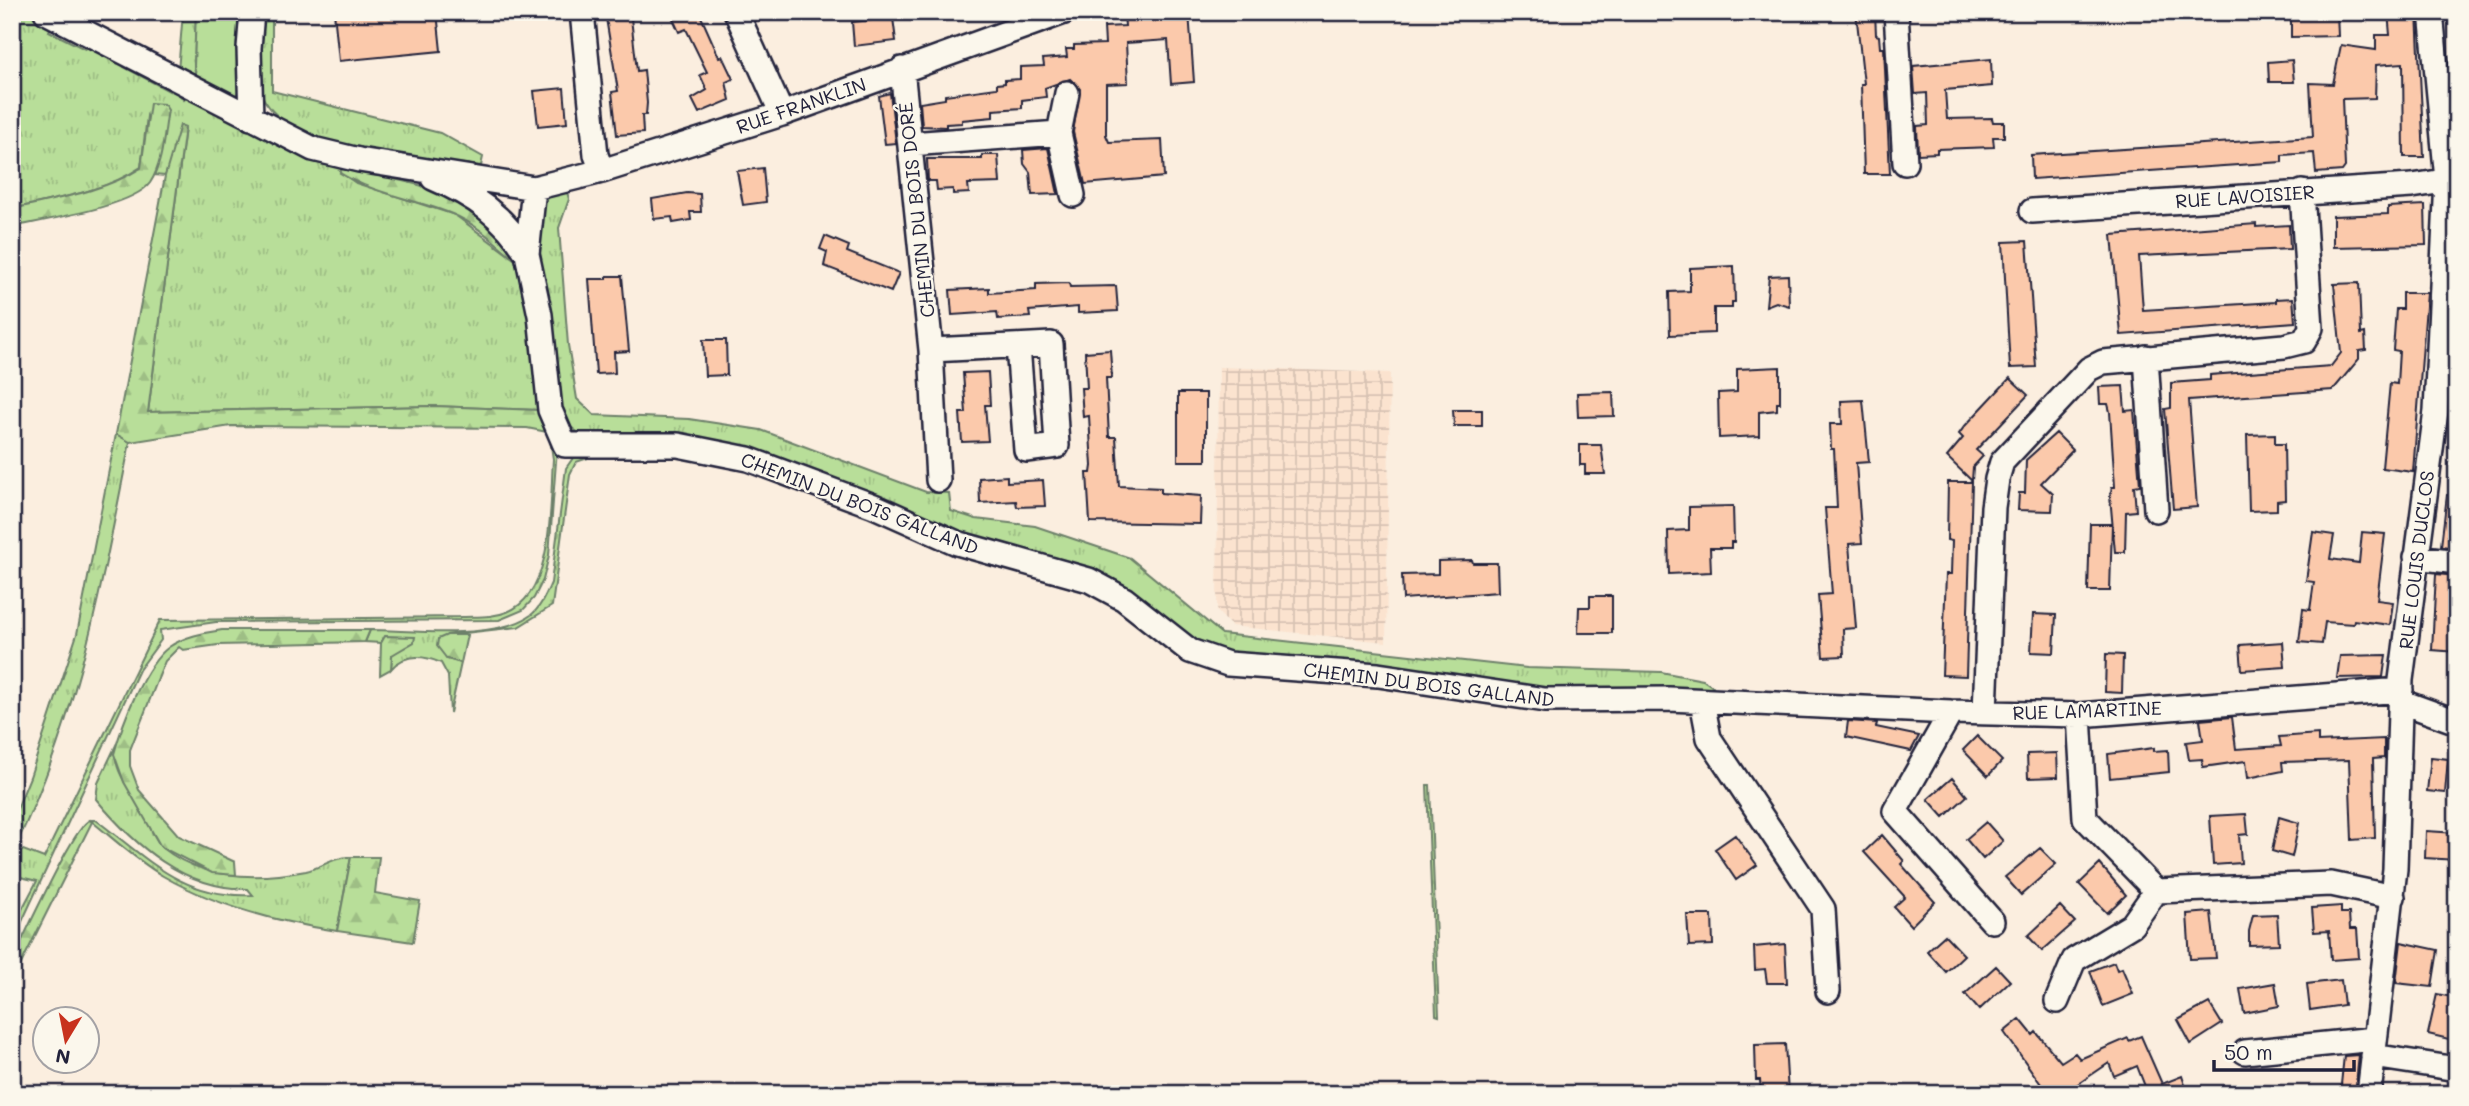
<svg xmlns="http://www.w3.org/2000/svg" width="2469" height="1106" viewBox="0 0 2469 1106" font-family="Mali,sans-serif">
<defs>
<pattern id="industrial-grid" width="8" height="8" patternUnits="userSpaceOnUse" patternTransform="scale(1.75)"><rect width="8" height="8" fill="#fbe3cf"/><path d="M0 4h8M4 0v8" fill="none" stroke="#d7c2b3"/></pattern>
<pattern id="grass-tufts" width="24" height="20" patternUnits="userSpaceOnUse" patternTransform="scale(1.75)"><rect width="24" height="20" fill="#b8de99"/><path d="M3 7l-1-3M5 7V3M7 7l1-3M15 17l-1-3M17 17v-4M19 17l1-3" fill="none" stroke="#9ebe85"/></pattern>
<pattern id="forest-firs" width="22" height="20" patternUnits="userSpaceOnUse" patternTransform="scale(1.75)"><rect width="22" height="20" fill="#b8de99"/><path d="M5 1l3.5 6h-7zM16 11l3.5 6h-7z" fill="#9ebe85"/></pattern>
</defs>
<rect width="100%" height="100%" fill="#fbeedf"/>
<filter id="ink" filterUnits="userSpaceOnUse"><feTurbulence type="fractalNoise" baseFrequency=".0143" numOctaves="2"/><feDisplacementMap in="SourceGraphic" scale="14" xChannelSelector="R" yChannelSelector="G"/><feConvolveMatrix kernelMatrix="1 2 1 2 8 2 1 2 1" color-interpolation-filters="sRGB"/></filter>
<g filter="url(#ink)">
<path fill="url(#industrial-grid)" d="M1219,367L1390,373L1386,642L1231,626L1217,611Z"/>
<path fill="url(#grass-tufts)" stroke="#6d806a" stroke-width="2" d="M12,12H26L52,25L49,31L85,49L91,45L126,60L124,67L169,91L170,84L184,100L190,94L290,150L342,169L340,172L356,183L455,215L518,262L557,448L549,555L543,580L534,598L523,610L499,620L216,622L160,630L161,640L139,670L12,943V928L37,881L12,875V821L30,777L77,634L116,434L130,442C102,583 79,716 15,847L44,858L160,620L459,617C475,616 492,618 507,612C555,594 550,501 553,459L550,439L538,410L434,406L148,412L185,128L165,176L154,175L162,145L147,116L141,167C104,192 55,199 12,209Z
M183,12H196L194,66L197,79L178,71Z
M259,12H272V91L440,133L483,157L481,166C423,158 286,156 261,93C254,75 259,33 259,12Z
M562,192H567L569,199L559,228L568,345L577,399L594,415L689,419L761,430L926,492L949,493L951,511L976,519L1035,526L1130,558L1222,634L1527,668L1661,672L1703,680L1713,687L1714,691L1564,695L1212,655L1147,606L955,537L850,490L580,434L563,421L538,264L539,207L549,196Z
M583,452L693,456H594L576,462L570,474L552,606L518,627L447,635V659L461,663L450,713L448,676L441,663C423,655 405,653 391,669L392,655L399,649L382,639L381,643L365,642L370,630C412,630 496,641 531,615C541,607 546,594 551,583L566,468L573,458Z
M117,743C110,766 128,787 140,806C147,817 153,839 163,848C203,880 258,880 306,871C322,867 334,857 351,857L337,931C279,922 215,906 163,876C137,861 114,839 90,820H96C148,859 183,899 253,895L248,889C184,889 135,846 96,799L98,783Z
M1427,785H1430L1431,811L1439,1016L1436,1015Z"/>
<path fill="url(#forest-firs)" stroke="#6d806a" stroke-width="2" d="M150,103L164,104L168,110C164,132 163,164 150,183C132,207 43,220 12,227V209C54,199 104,192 141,168Z
M180,125L185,127L148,412L434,406L538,410L548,420L547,432L527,428L231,426L130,442L116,434L165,176Z
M342,169C393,179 464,187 501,229C508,238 513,252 519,263C498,245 477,224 452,214C415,199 374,194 340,173Z
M222,630H370L365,642L218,645L183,650L179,647L165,661L130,750V766L139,790L179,836L235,862L236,875L212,873L161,847L124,782L114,754C122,724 144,665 169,647C185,636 203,633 222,630Z
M447,635H467L461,663L447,659L437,646L438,639Z
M385,636L415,637L414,642L392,655L391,669L380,675L381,643Z
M90,820L92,822L12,982V960C24,938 74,825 90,820Z
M351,857H379L375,893L420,901L413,942L337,931Z"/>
<path fill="#b8de99" stroke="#6d806a" stroke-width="2" d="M196,12H246L244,85L238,98L197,79L194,66Z"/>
<path fill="#fbc9ab" stroke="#22223b" stroke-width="2" d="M334,12H437L441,51L339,61Z
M605,12H626L627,18H631L637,71L644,70L647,103L646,115H642L643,133L617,135L612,92L618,91Z
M670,12H699L719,57L722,56L733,79L726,82L730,100L699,113L692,99L707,90L700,75L707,72L686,29L679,32Z
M1148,12H1189L1194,82L1171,84L1168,40L1126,43L1128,83L1106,84V135L1109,142L1162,140L1164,177L1085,184L1073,132L1080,89L1070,79L1045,88L1046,97L1022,100V108L993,110V117L962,120V123L946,124V127L922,126L920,103L945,99V95L997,88V84L1005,83V80L1020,79V67L1044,66L1043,59L1067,57L1066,49H1074V45L1105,44L1104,27L1125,26L1124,15Z
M1856,12H1875L1876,35L1879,36L1880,48H1884L1890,174H1864L1861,84H1864Z
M2388,12H2417L2424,157H2404L2403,63L2376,65L2375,98L2342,99L2345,167L2342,171L2316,173L2314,153L2282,155V162L2032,179L2031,155L2313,137L2310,83L2333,84L2341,45L2376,50V35H2390Z
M2337,13L2338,36L2291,37V15Z
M893,18L896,41L854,46L852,22Z
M1991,59L1992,86L1945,90L1947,119L1992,118L1993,122H2004V137H1993L1994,147L1937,149V153L1918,154L1917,126L1928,125L1927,93L1915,94L1913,66Z
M2292,60L2294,82H2269L2268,62Z
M564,88L567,123L538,126L534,91Z
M890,93L896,143L885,144L879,96Z
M1048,148L1058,194L1032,195L1030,172L1024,164L1023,150Z
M982,155H998L1000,183L968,184L969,193L953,194V189L937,190L936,181H928L927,159H982Z
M763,168L766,202L743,205L737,171Z
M687,193L700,194L701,212H690L691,220L673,223L672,217L654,219L652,199Z
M2425,205L2426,245L2333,247V216L2388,214V207Z
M2256,224V227L2289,225L2290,249L2139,256L2143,310L2276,302V299L2293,298L2295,322L2121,335L2112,235Z
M825,236L849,246L847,252L899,273L891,292L824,266L827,252L820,249Z
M2027,241L2036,367L2010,368L2003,242Z
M1734,266L1735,302H1732V308H1714V333L1670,335L1669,292L1690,291V268Z
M1788,275L1789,306L1776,302L1766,306L1769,276Z
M607,276H622L629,351L614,352L615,373L596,374L589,279H607Z
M1069,283L1070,287L1116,286L1118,311L1078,313V307L1029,311L1030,317L998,319L997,312L952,315L950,290L989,288V293L1036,290V284Z
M2359,283L2361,334L2365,333L2366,350L2359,351V359L2333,390L2189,400L2197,507L2173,509L2165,409L2171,408V383L2210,380V375L2331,366L2341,353L2334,284Z
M2402,293H2427L2413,472L2382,468L2390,383L2397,384L2399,351L2393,350L2396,309H2402Z
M703,340H726L727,375L705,376Z
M1110,350L1112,378H1106L1109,437H1116L1119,486L1161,488V493L1201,496L1200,524L1090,522L1087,473H1091L1092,466L1089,416L1083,417L1081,388H1087L1085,352Z
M1780,367V403H1777V410L1759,412V436L1719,438L1718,393L1737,392V369Z
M988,372L990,405H985L988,441L962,442L960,413H966L963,373Z
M2010,378L2028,395L1976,450L1983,456L1973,467L1972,481L1947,457L1963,438L1959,434L1964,427Z
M2123,386L2125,411L2134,410L2140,485L2134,486L2136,511L2126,512L2125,552H2115L2110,496L2112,487H2115L2110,412L2108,404H2100L2099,387Z
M1613,392L1614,416L1578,417L1577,393Z
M1178,393H1206V461H1178Z
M1863,400L1869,462L1856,463L1862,543L1849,544L1856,628L1843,629L1844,656L1823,657L1818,595L1832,594L1825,508H1837L1834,449H1831L1830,424H1842L1841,401Z
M1453,410H1482V426H1454Z
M2056,433L2073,450L2041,483L2053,494L2052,511L2018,510L2019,493H2025L2026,460Z
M2275,434V444H2284L2285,500L2277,501V510L2249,511L2247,435Z
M1580,445H1601L1605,474H1585V465H1580Z
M1007,476V482L1043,480L1045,506L1017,507L1016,501L980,503L979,478Z
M1948,482H1972L1966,676L1942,675L1946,574H1951L1952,541L1947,540Z
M2447,495H2457V548L2441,546Z
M1733,506L1734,542H1731V548H1710L1711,572L1669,574L1668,531L1689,530V507Z
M2090,524H2112L2110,591H2088Z
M2313,532L2334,535L2330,559L2359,563L2362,532L2385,534L2377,600L2393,602L2390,625L2354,620L2353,624L2325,622L2322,644L2299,642L2303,609L2310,610L2314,582L2306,581Z
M1472,560L1473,563H1497L1498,592L1403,599L1402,575L1438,574V561Z
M2436,574L2457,576V652L2432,650Z
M1590,596H1612V633H1578L1579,607H1590Z
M2033,614L2056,615L2054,653L2031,652Z
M2283,642L2285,667L2242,670L2240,645Z
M2106,654L2123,655L2122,693L2105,692Z
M2386,655L2383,677L2337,678L2340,656Z
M2232,717L2236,749L2281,746L2279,737L2318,734V742L2384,739V758L2373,759L2375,838L2352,840L2349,760L2282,762L2283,771L2248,778L2246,761L2203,767L2202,759L2189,760L2186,742L2203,740L2200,720Z
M1848,721L1877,723L1876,727L1919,736L1911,751L1846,737Z
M1977,736L2002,761L1988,776L1963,750Z
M2154,748V751L2168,750L2169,772L2110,778L2108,754Z
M2057,753L2058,777L2028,778L2027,754Z
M2431,757L2448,759L2445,793L2427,791Z
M1952,778L1967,796L1944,817L1928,799Z
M2246,814L2248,834L2239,835L2241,863L2213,865L2210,816Z
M2279,817L2299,823L2292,857L2272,851Z
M1986,822L2003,841L1983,859L1966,839Z
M2426,831L2457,833V860L2425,858Z
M1735,835L1757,865L1736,880L1715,849Z
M1882,835L1904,861L1901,864L1935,902L1911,926L1894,907L1905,897L1864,852Z
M2040,848L2056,864L2021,895L2005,877Z
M2100,864L2126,895L2107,913L2079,884Z
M2060,906L2075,922L2042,951L2028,936Z
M2341,906V913H2349L2350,929H2357L2359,958L2331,960L2329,931L2314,932L2312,908Z
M2211,912L2216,958L2190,959L2187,914Z
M2277,914L2279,944L2249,945V931L2253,915Z
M1687,915H1712L1713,945L1689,946Z
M1945,935L1964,955L1946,972L1927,951Z
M2401,942L2438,950L2432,987L2396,983Z
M1785,944L1787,983H1767L1765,969L1755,970L1754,947Z
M2114,962L2117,970L2122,968L2133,994L2103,1006L2090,971Z
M1996,966L2010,981L1979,1010L1965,994Z
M2341,980L2344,1005L2310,1010L2307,984Z
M2275,983L2279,1006L2244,1013L2240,989Z
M2437,994L2457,998V1041L2428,1034Z
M2209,1003L2222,1024L2191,1044L2178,1020Z
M2020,1019L2033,1035L2036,1032L2061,1062L2075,1053L2080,1059L2128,1038L2129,1041L2141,1036L2162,1084L2182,1076L2188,1094H2139L2146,1089L2137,1066L2114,1076L2109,1063L2063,1094H2048L2004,1032Z
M1785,1044L1788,1094H1761L1760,1080H1756L1755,1045Z
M2359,1055L2355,1094H2340L2344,1056Z"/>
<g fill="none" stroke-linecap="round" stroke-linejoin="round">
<g stroke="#22223b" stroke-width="28">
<path id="minor" d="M46,12L313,149L359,160L534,188L602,171L782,114L1064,12
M582,12L596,155L602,171
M736,12L782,114
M1896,12L1905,163
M902,69L931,350L938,480
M1067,93L1059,133L1073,195
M251,118L249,48L252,12
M910,144L1059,133
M433,178C473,195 504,216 527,254
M534,188L527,254L540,315L550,410L565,445H678L748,459L874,506L957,543L1089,580L1124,599L1190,651L1228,664L1378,675L1545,700L1669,699L1951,712L2079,715L2401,690
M2032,211L2412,186L2457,179
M931,350L1051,344L1057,446L1026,450L1018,346
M2146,357L2156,510
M2416,557L2457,562
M1702,701L1709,738L1823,909L1828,991
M2402,702L2457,722
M1951,712L1895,811L1992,921
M1985,712L1993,507L1997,479L2002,462L2089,369L2103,362L2284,346L2304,341L2311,328L2302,192
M2079,715L2085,818L2156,891L2331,884L2393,897
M2057,1001L2074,960L2132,925L2156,891
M2245,1052L2375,1039
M2373,1056L2457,1069
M2369,1094L2395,869L2401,680L2436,411L2447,180L2431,12"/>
</g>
<use href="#minor" stroke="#fbf7ec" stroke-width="23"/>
</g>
</g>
<g text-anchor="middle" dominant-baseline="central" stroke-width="5" stroke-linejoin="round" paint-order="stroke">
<g font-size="19" fill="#22223b" stroke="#fbf7ec">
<text transform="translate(801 105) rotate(-19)">RUE FRANKLIN</text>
<text transform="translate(2245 196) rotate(-4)">RUE LAVOISIER</text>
<text transform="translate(916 210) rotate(-96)">CHEMIN DU BOIS DORÉ</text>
<text transform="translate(860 503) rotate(21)">CHEMIN DU BOIS GALLAND</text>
<text transform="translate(2416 560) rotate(-83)">RUE LOUIS DUCLOS</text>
<text transform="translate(1429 684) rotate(7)">CHEMIN DU BOIS GALLAND</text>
<text transform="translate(2087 710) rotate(-2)">RUE LAMARTINE</text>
</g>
</g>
<rect width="2469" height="1106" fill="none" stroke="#fbf7ec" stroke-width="42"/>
<rect x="21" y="21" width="2427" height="1064" fill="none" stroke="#22223b" stroke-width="2.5" filter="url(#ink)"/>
<g transform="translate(66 1040) rotate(190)"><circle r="33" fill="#fbf7ec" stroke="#a4a2a5" stroke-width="2"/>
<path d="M0-5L12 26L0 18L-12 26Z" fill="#c8321e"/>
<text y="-10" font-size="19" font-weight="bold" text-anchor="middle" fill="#22223b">N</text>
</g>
<path d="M2214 1060v10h140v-10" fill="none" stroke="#22223b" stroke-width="3.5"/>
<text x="2224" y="1060" font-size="21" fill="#22223b" stroke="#fbf7ec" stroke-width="5" paint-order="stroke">50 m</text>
</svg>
